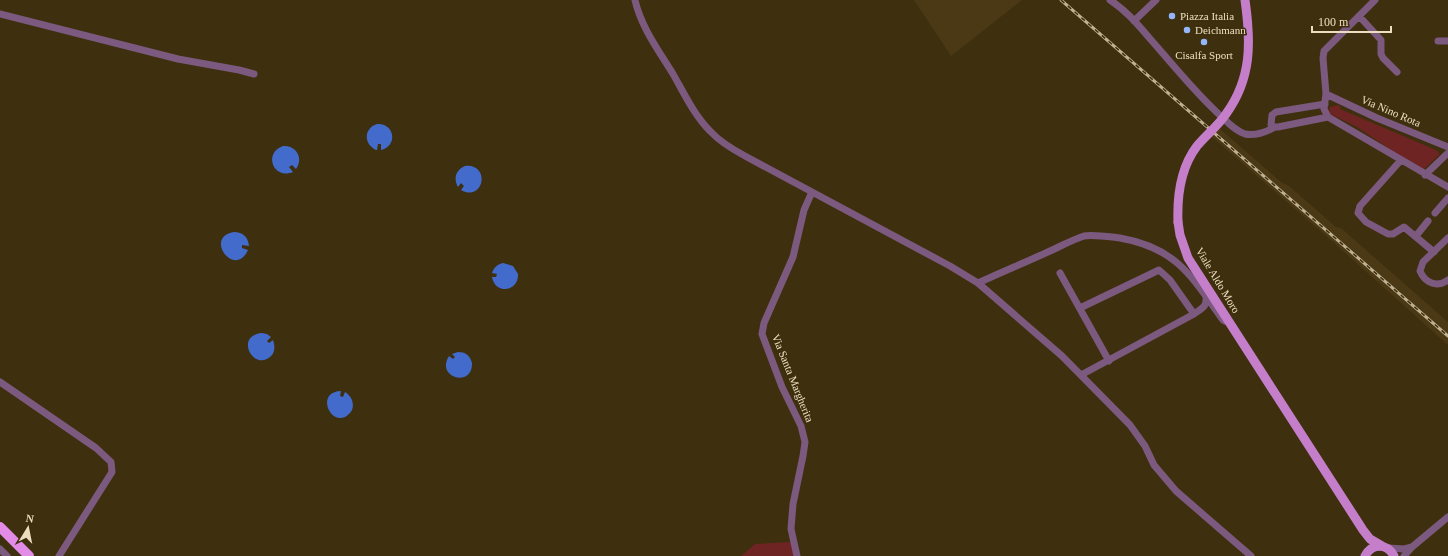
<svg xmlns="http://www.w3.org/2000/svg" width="1448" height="556" viewBox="0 0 1448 556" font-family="Georgia,serif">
<rect width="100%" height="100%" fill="#3e2f0e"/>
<path fill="#4a3914" d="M914,0H1022L951,56Z
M1219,128L1281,182L1289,186L1336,227L1341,228L1448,322V345L1324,234L1212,137Z"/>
<path fill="#6d2422" d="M1340,105V109L1436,150L1440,154L1422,171L1357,127L1330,114L1329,110L1330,107Z
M791,542L794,556H741L755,544Z"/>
<path fill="#426bcc" d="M377,124C395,123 398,146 381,150V144H378L377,150H376C363,144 364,128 377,124Z
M283,146C296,145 304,158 296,169L292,165L289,167L293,172C273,180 263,153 283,146Z
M465,166C491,163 484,203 461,190L464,186L461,183L458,187C453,178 456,170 465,166Z
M234,232C243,232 248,237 249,246L242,245V248L248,250C235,279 203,237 234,232Z
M503,263L513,266L518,274C519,292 495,295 492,277H496L497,274L492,273C494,267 498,264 503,263Z
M262,333L267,334L271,337L267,341L269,343L273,340C275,346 275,351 272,355C255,374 233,336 262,333Z
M458,352C465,352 470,355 472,363C473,388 435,378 449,356L453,359L455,357L452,354Z
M341,391L340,396L343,397L345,392C352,396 356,406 350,413C333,432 313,392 341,391Z"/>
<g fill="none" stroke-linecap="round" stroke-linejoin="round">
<path stroke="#7c597e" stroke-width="7" d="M635,0C641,27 659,51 673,74C684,93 694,115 710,131C720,142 732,149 745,156L950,266L978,283L1062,356L1130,425L1145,446L1154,465L1176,491L1251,556
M1110,0C1127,11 1139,26 1152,41C1175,67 1197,95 1223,118C1229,124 1236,131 1245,134C1255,136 1266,132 1275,127
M0,14L178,59L239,70L254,74
M1359,16L1381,40V54L1383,58L1397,72
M1134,21L1156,0
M1438,41H1448
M1326,94L1377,118L1448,147
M1325,104L1276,112L1272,115L1271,125L1273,127H1278L1328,117L1448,187
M1328,117L1324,109L1326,94L1323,58L1324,51L1375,0
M1401,160L1360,206L1358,213L1366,222L1388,234H1393L1404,227L1434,252
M1425,175L1448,153
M1435,213L1448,198
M1416,236L1428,221
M1448,238L1423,262L1420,271C1425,283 1437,288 1448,280
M1060,273L1109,361
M978,283C1002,272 1026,262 1050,251C1061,246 1072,240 1084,236C1092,234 1111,237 1120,238C1177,248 1192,277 1223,320L1225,321
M1080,308L1159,270L1170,280L1194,314
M1081,375L1194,314C1202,308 1207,307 1206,297
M0,382L96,448L111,462L112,472L59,556
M1388,548L1404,549L1412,547
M0,549L7,556
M797,556L791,529L793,504L803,456L805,442L801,426L782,387L762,334L764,323L793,257L804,210L812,192
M1404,556L1412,547L1448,517"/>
<path stroke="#c57eca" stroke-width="9" d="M1178,222L1180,235L1188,258L1363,530L1370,539L1382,546
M1365,556C1372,543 1387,543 1394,556"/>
<path stroke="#e28ce8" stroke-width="10" d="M0,527L29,556"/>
<g stroke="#c0b192" stroke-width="3">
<path id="rail" d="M1061,0L1448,336"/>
</g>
<use href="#rail" stroke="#3e2f0e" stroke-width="1.5" stroke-dasharray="4.5" stroke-linecap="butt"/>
<path stroke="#c57eca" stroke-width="9" d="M1178,222C1177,196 1181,167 1197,146C1206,135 1218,126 1226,114C1252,78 1251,42 1245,0"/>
</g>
<g fill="#95b6fd" stroke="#3e2f0e" stroke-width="1.5">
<circle cx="1172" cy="16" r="4"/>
<circle cx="1187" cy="30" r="4"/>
<circle cx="1204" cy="42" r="4"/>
</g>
<g text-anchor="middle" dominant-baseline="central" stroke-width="3" stroke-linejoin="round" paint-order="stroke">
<g font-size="11" fill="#eddec0" stroke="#3e2f0e" text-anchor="start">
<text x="1180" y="16">Piazza Italia</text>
<text x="1195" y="30">Deichmann</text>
<text x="1204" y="55" text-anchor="middle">Cisalfa Sport</text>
</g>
<g font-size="11" fill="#eddec0" stroke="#3e2f0e">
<text transform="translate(1391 111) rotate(23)">Via Nino Rota</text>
<text transform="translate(1218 280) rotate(59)">Viale Aldo Moro</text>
<text transform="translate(793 378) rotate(68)">Via Santa Margherita</text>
</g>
</g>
<g transform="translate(28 528) rotate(10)" stroke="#3e2f0e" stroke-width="3" paint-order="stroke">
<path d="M0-3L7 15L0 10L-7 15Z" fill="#eddec0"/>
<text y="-6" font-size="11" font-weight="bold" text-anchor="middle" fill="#eddec0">N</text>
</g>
<path d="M1312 26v6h79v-6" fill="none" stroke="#eddec0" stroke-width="2"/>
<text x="1318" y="26" font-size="12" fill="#eddec0" stroke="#3e2f0e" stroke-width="3" paint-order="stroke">100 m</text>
</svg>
